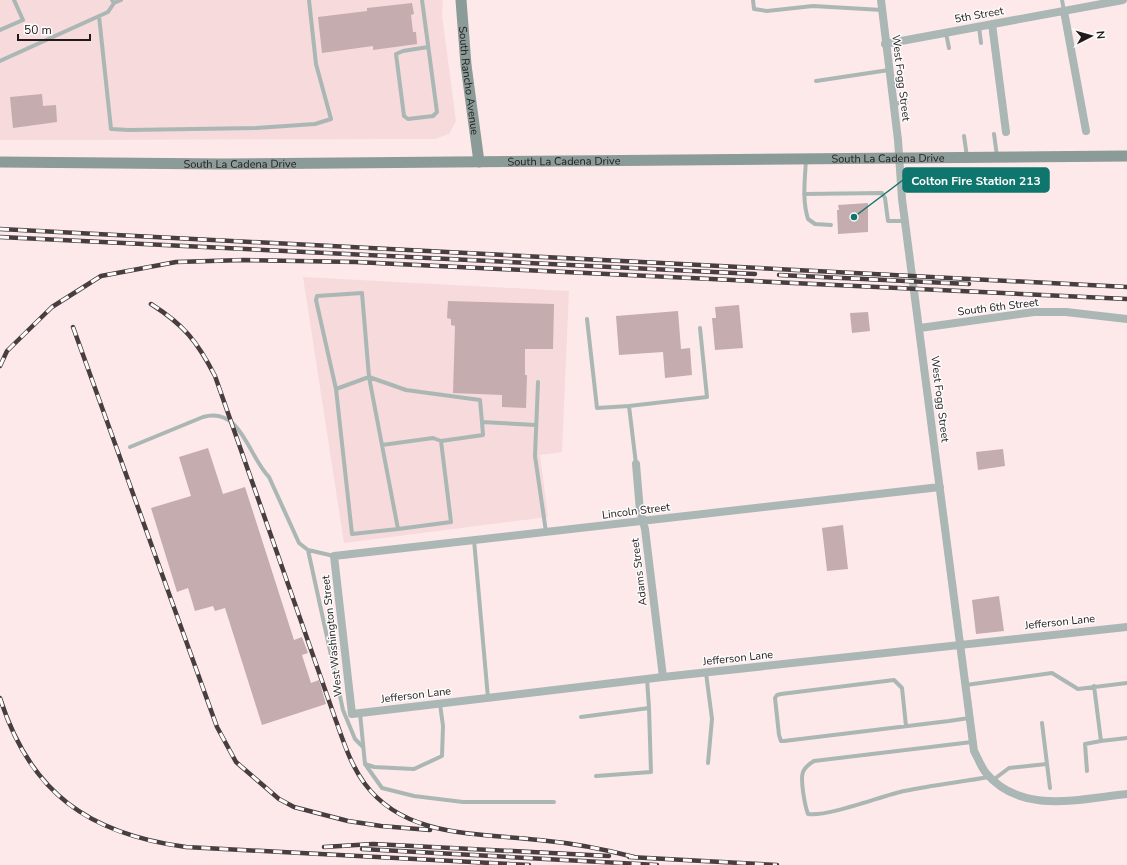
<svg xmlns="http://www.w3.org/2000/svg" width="1127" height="865" viewBox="0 0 1127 865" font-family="'Nunito Sans',sans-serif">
<rect width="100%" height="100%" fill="#fee9ea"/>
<path fill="#f6dadc" d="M0,0H443L442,15L456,121L449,134L435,139L0,140Z
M303,277L569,291L562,452L540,455L548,517L344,543Z"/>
<path fill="#c5acae" d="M412,3L414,14L411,15L413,32H416L417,44L373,50V46L322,53L318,17L367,11V8Z
M42,94L43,106L56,105L57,122L13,128L10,97Z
M868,203V232L838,234L837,210H839L838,205Z
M448,301L554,304L553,349H525V375H527L526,408L502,407V395L453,393L455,326L451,325V319L447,318Z
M739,305L743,348L715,350L712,318H716L715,307Z
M678,311L681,349L690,348L692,375L665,378L663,352L619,355L616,316Z
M868,312L870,331L852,333L850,313Z
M208,448L223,494L245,487L294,640L302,637L308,653L302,655L311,683L319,680L326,704L262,725L225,608L215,611L213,606L195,611L188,588L177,592L151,508L191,496L179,457Z
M1003,449L1005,466L978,470L976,452Z
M843,525L848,569L827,571L822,528Z
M999,596L1004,631L976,634L972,600Z"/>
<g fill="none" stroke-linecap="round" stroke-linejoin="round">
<path stroke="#abb7b5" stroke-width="4" d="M422,0L437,112L433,116L408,119L404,116L396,54L403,51L428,47
M753,0L754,9L767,11L813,6L882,10
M1062,0L1064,11
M114,3L121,0
M99,16L111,129L129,130L256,128L315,124L331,119L316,64L309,0
M979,27L981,43
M0,30L23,20L14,0
M946,33L949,48
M0,61L108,12L114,3L112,0
M816,81L889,70
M893,104L906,102
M994,134L997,156
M964,136L967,157
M806,159C805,180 802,200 808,219L815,224L831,225
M804,194L882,193L885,198L888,221H905
M587,319L597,408L629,406
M538,382L535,456L546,532
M336,389L352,534L398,529L369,377L336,389L316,300L317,296L362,293L369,377L406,390L480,400L482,422L536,425
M382,445L433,438L441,441
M130,447L203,417C241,406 248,456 269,477L299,543L308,550L334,556
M636,464L629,406L707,397L700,328
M398,529L451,522L441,441L483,435L482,422
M474,540L488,698
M308,550L343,710L355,739L363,747
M706,673L712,719L708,763
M966,685L1052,673L1078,689L1127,683
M1094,686L1101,741L1127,738
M360,713L365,764L374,767L414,769L442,756L443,726L440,704
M581,717L649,708L647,679
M906,726L902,688L894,680L781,694L777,695L775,698L779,735L781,741H784L949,721L969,718
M972,742L814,761C809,764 805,767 803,772C800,780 805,806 808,814C828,817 881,796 904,791C932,785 961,782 989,777
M365,764L382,788L414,796L463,802H554
M1047,764L1050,788
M1087,771L1085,744L1101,741
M596,776L651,772L649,708
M993,780L1009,768L1047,764L1042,723"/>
<path stroke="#abb7b5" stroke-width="8" d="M881,0L898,140L902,199L974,751C978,758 981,767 986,773C1021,815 1079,799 1127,794
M1064,11L1086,131
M992,24L1006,132
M885,44L1123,0
M920,328L1034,312H1066L1127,319
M636,464L640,511L645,529L663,677
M940,487L334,556L352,714L663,677L1127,627"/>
<g stroke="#8a9b98" stroke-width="11">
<path id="s1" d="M461,0L466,65L479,162"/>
<path id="s2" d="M0,162L223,164L1127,156"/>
</g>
<g stroke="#493e3f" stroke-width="4.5">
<path id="rail" d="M0,229L1127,287
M0,237L755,274
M779,275L969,284
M151,304C184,325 197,341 215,376L335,718C343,740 350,764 365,784C405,838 478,833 539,840C571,843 604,849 634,857
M73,327L217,727L236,762L279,799L294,807L348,821L381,826L430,830
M0,366L7,351L52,307L101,276L176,262L244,260L356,262L1127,299
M0,698C30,793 89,834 186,847L529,865
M324,847L373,844L609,856
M362,849L657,865
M629,857L777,865"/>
</g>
<use href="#rail" stroke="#fcfcfc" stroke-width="3" stroke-dasharray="9" stroke-linecap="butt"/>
</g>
<g text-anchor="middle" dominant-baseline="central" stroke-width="3" stroke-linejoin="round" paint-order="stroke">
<g font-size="11" fill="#22191a" stroke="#fcfcfc">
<text transform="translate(979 15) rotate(-10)">5th Street</text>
<text transform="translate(901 78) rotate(83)">West Fogg Street</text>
<text stroke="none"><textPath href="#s1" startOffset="81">South Rancho Avenue</textPath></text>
<text stroke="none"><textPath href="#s2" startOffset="888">South La Cadena Drive</textPath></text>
<text stroke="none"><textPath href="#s2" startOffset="564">South La Cadena Drive</textPath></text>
<text stroke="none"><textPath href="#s2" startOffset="240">South La Cadena Drive</textPath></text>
<text transform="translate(998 307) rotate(-7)">South 6th Street</text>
<text transform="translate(940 399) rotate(83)">West Fogg Street</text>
<text transform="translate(636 511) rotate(-7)">Lincoln Street</text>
<text transform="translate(639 572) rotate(-97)">Adams Street</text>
<text transform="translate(1060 622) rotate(-6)">Jefferson Lane</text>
<text transform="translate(332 636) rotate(-96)">West Washington Street</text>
<text transform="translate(738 658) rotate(-6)">Jefferson Lane</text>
<text transform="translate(416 695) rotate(-7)">Jefferson Lane</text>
</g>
</g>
<path fill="none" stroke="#0f766e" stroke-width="1.5" d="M854 217L903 180"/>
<circle fill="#0f766e" stroke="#fcfcfc" stroke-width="1.5" cx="854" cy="217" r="4"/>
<rect fill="#0f766e" stroke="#0f766e" stroke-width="1.5" x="903" y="168" width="146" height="24" rx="4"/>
<g font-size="12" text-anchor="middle" font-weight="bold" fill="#fff">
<text x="976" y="185">Colton Fire Station 213</text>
</g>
<g transform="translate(1091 36) rotate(84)" stroke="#fcfcfc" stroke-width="3" paint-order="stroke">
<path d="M0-3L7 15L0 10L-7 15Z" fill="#22191a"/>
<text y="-6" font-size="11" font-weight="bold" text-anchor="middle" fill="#22191a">N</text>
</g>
<path d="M18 34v6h72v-6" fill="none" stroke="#22191a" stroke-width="2"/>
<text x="24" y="34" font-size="12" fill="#22191a" stroke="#fcfcfc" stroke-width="3" paint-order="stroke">50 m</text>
</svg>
